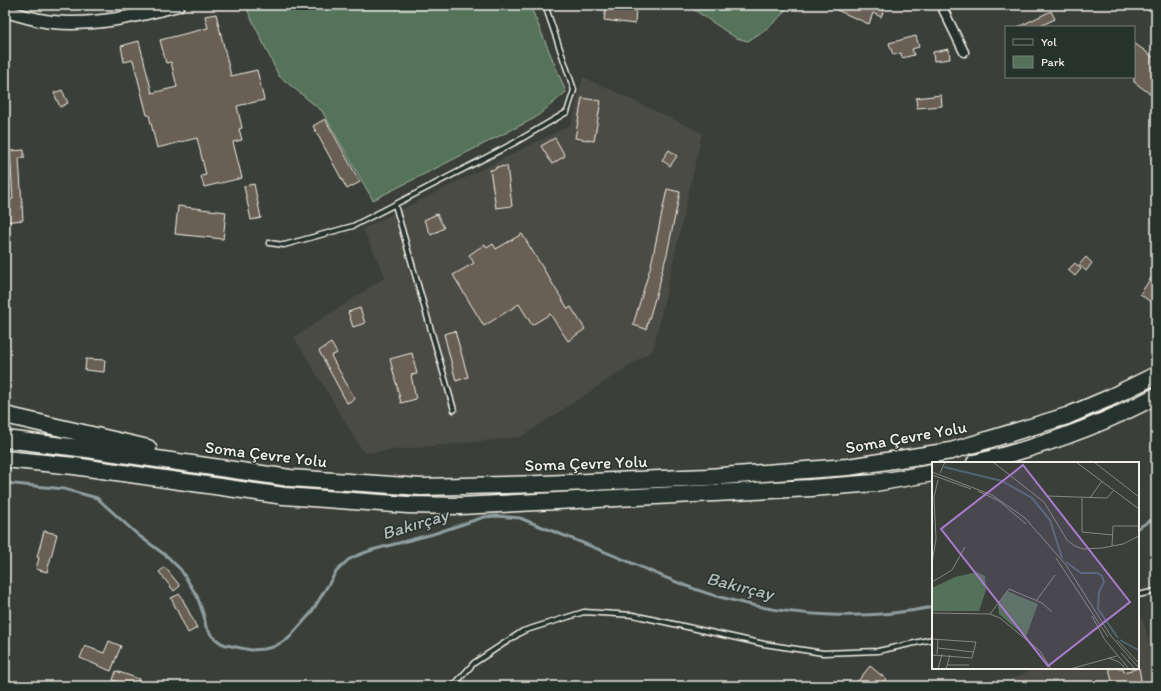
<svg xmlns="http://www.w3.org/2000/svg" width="1161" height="691" viewBox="0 0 1161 691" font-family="Itim,sans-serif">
<rect width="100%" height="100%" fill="#3a4039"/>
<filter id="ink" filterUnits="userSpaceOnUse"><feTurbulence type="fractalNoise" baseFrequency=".025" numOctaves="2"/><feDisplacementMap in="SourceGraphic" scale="8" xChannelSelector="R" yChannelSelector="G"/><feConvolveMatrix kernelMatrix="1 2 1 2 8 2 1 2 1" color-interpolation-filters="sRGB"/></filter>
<g filter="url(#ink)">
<path fill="#4b4c44" d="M583,77L702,133L653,350L521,437L364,453L294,337L386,277L363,229L571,125Z
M1142,618L1156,669V686H997L1036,668H1138V620Z"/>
<path fill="#54725a" stroke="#a4b2a1" d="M245,5H530L566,92L535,118L373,200L322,111L279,76Z
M687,5H788C780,21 762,32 748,41L736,38Z"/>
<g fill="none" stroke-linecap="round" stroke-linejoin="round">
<path stroke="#909ea1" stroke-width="3" d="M5,483L64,489L97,498L138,535L168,557L181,570L197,596L204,616L206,627L212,636L221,643L226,645L251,650L264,649L273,647L288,639L311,613L336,572L348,560L356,556L372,550L433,534L484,517L496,516L520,518C561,535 603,550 643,568C669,579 693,590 720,597C788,617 863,621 933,607
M1138,528L1156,517"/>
</g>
<path fill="#695e55" stroke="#f4f1e8" d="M825,5H886L881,17L873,13L869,24Z
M606,6L636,9L635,24L604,20Z
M1051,11L1055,19L1038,27H1018Z
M216,14L231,76L257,70L264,100L237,106L242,128L239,129L242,140L233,142L242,178L204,187L201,176L206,175L197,138L157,148L149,115H147L133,60L124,62L121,46L139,41L152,93L177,87L171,62L166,63L160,40L208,28L205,16Z
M916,36L919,47L912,49L914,55L902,58L901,53L893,55L889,43Z
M1134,43L1156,59V98L1134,82Z
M949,49L950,59L934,61L933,52Z
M62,90L68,103L60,107L54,93Z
M941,95L942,106L917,108L916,98Z
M582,98L601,101L594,141L575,138Z
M325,119L360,182L347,189L313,126Z
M555,138L565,156L552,164L541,146Z
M24,150V158H19L23,220L5,222V200L13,199L10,151Z
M669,150L677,156L670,166L662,160Z
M507,166L512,206L496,208L490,170L496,169V167Z
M254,184L261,218L251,220L244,186Z
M667,189L680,192L667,254L660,278H661L646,329L633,325L651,265Z
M178,206L226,212L223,239L175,234Z
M437,214L444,228L431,235L424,220Z
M522,234L568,309L571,307L585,329L568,341L550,314L532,325L519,304L484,326L453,275L474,263L469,255L485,244L487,248L493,244L496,249Z
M1086,257L1092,263L1086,271L1079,265Z
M1075,263L1081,269L1075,276L1068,270Z
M1156,271V306L1140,294Z
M360,308L365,323L353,327L348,312Z
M455,331L468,377L456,381L444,334Z
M331,343L337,353L331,356L355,399L347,403L319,351Z
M412,353L417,374L411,375L416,399L401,403L390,359Z
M86,359L105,360L104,372L85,370Z
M44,531L57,534L47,572L36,569L39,558L37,557Z
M165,567L180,586L174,591L159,572Z
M180,594L197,628L188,633L171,598Z
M109,641L121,646L111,671L80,658L85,646L104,653Z
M870,666L886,679L881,686H854Z
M1109,668H1123L1124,672L1139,668L1142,686H1113Z
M116,671L139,679L137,686H132L113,680Z"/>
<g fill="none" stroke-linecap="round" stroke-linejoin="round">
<g stroke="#f4f1e8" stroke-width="7">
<path id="lane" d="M395,205L454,410
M269,243L284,245L353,226L514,143L567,112L574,90L545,5
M1138,595L1156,591
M453,686L474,663L523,631L584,612L633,615L764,644L823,653L878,651L933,639"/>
</g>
<g stroke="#f4f1e8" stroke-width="11">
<path id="street" d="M941,5L964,52"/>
</g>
<g stroke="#f4f1e8" stroke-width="15">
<path id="secondary" d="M5,11C21,15 37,21 53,22C95,26 138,16 178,5"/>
</g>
<g stroke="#f4f1e8" stroke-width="19">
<path id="highway" d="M5,415L148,448
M5,439L87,449L290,478L421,487L542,484L708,477L848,467L951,451L1067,416L1107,399L1156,375
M5,459L74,466L284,496L408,505L460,506L811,488L875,483L933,473
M975,463C1037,448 1100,426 1156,396"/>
</g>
<use href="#lane" stroke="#26332d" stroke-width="4"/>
<use href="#street" stroke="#26332d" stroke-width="8"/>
<use href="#secondary" stroke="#26332d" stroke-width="12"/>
<use href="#highway" stroke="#26332d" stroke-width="16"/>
</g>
</g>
<g text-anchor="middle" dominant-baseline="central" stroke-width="3" stroke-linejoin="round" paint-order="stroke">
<g font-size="17" fill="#f4f1e8" stroke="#26332d">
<text transform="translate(906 437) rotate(-10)">Soma Çevre Yolu</text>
<text transform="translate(266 454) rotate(7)">Soma Çevre Yolu</text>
<text transform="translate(586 463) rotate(-2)">Soma Çevre Yolu</text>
</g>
<g font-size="18" font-style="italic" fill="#b2b9b9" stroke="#26332d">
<text transform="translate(415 524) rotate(-17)">Bakırçay</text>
<text transform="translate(740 586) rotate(14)">Bakırçay</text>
</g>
</g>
<g transform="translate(932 462)">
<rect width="207" height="207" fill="#3a4039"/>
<path d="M45,110L53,114L54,128L47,149H0V126L23,115ZM75,129L106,142L94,175L67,152L66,143Z" fill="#54725a"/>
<path fill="none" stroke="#4e6672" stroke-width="2" d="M12,5L70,19L100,36L118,58L130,96M134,100L149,111H165L170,114L172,120L167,130L166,147L186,176M188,178L206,188"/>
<path fill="none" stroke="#84877f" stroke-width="1" d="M61,0L112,40L135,78L143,84L151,87L170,86L191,82L207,74M144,0L207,47M162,0L207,35M0,10L60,33L93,56L134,103L179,174L207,206M8,11L13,0M0,13L39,27M46,29L67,39L94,62M115,34L175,36L181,29M150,36V70L181,73M158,36L170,19M180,84L181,64H207M124,96L176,175M0,101L4,77L2,35L6,18M0,120L20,108L33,85M104,139L123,113M0,151L58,152L68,156L108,189L119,207M58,152L77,127L110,141L120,150M160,154L173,178L197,207M0,177L44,180L40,196L0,193M185,178L207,201M6,186L41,190M189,191L203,207M5,192L6,177M177,196L187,200L194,207M15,203H37M6,207L10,192M14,207L18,193M138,207L185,194"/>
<path fill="#ab7bcf" fill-opacity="0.15" stroke="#ab7bcf" stroke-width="2" d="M91,3L198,140L116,204L9,67Z"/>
<rect width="207" height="207" fill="none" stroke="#f4f1e8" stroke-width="2"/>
</g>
<rect width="1161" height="691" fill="none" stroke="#26332d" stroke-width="20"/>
<rect x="10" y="10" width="1141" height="671" fill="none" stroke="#f4f1e8" stroke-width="1.5" filter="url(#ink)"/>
<rect x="1005" y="26" width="130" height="52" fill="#26332d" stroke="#787f78"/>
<rect x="1013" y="39" width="20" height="6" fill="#26332d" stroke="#787f78"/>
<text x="1041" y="46" font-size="12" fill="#f4f1e8">Yol</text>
<rect x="1013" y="56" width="20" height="12" fill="#54725a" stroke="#787f78"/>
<text x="1041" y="66" font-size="12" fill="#f4f1e8">Park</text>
</svg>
